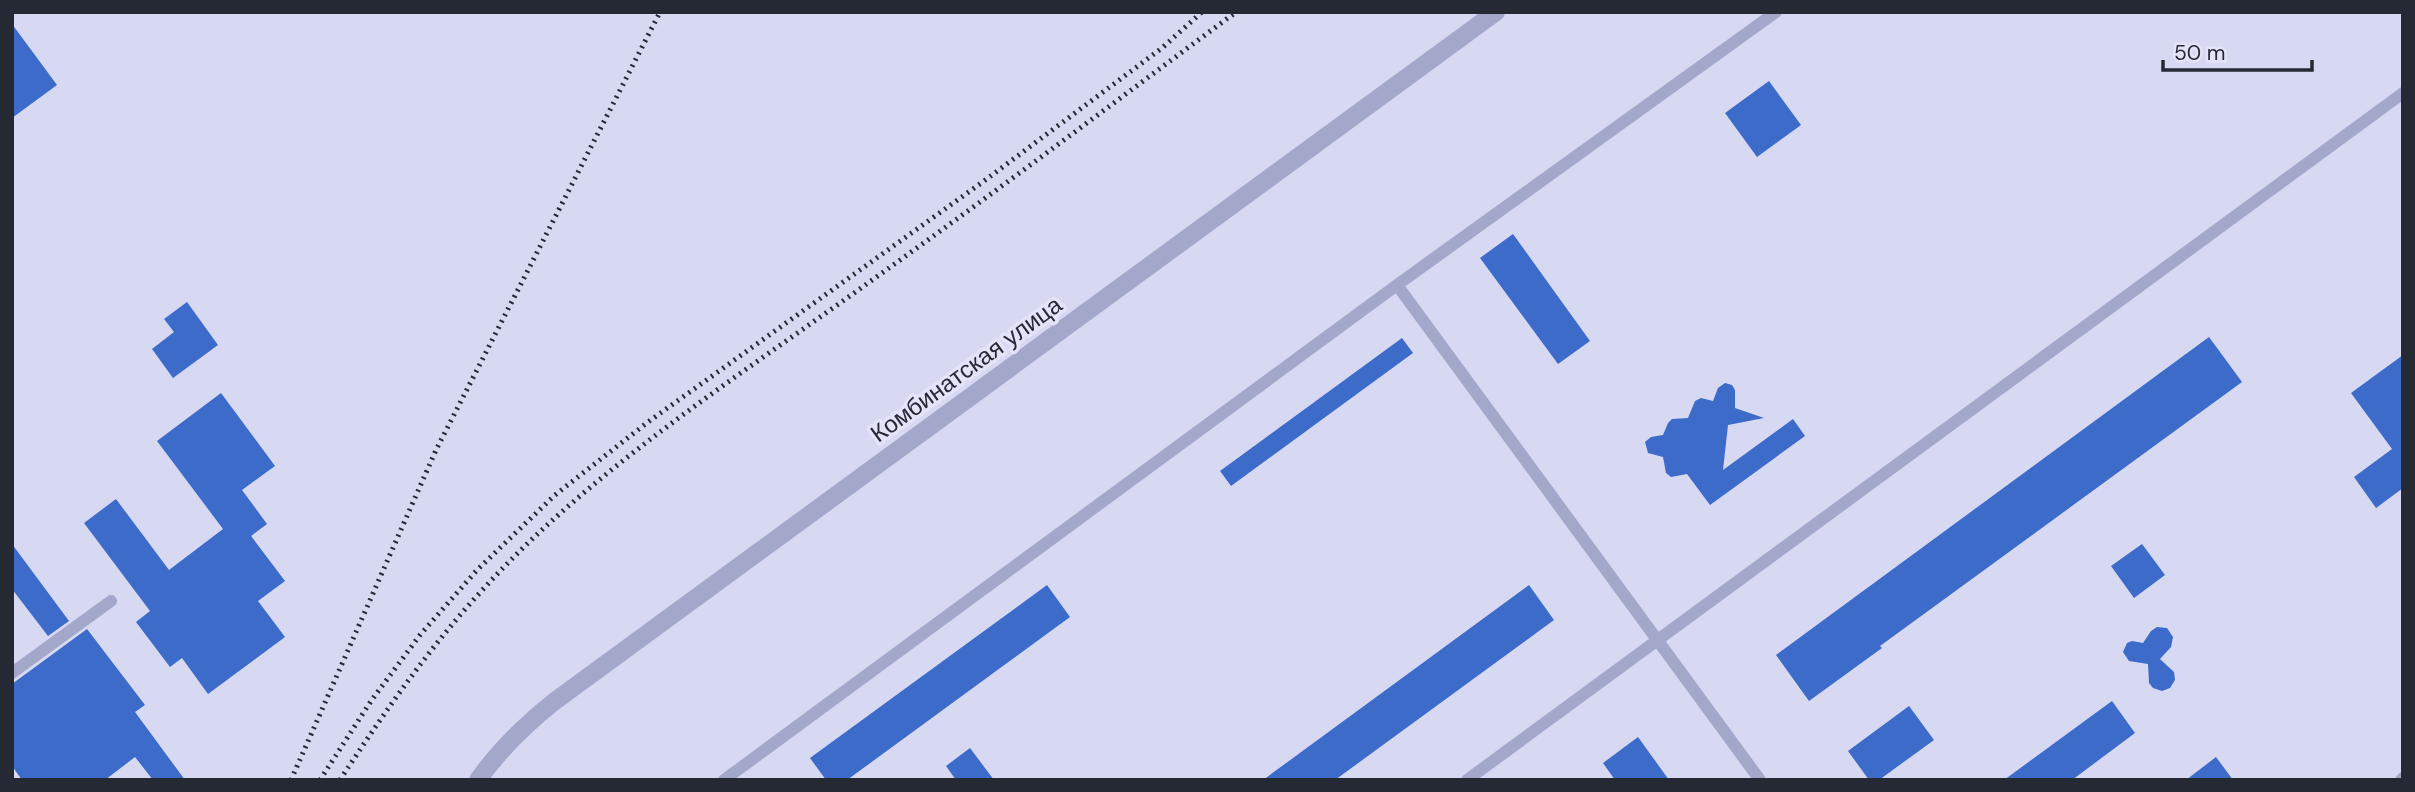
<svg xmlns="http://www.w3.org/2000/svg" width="2415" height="792" viewBox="0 0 2415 792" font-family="'DM Sans',sans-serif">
<rect width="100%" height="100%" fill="#d7d8f2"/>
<path fill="#3c6bca" d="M12,24L57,85L12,118Z
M1769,81L1801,125L1757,157L1725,113Z
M1513,234L1590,341L1558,364L1480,258Z
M187,302L218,345L173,378L152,349L174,332L164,319Z
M2209,337L2242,382L1880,646L1882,648L1809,701L1776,655Z
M1402,338L1413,353L1231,486L1220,471Z
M2403,355V488L2376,508L2354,477L2392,449L2351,393Z
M1725,383L1732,385L1735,390V408L1764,418L1728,425L1723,470L1793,419L1805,436L1710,505L1687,474L1671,477L1666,473L1663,457L1648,453L1645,442L1651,437L1663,435L1668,423L1672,419L1688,418L1695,401L1701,398L1713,401L1718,388Z
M221,393L275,466L242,490L267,524L251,536L285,581L258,601L285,637L208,694L182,658L170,667L136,622L150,611L84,523L116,499L169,570L223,529L157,441Z
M12,544L69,621L48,636L12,589Z
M2142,544L2165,575L2134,598L2111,566Z
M1047,585L1070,617L847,780H826L810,758Z
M1529,585L1554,620L1335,780H1263Z
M2157,627L2167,628L2173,637L2171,647L2160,659L2174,672L2175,680L2170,688L2162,691L2153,688L2149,683L2148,664L2129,661L2123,652L2127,643L2132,641L2143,643L2151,631Z
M87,629L145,705L135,712L185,780H153L135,757L105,780H22L12,766V684Z
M2112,701L2135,733L2072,780H2004Z
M1909,706L1934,740L1879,780H1869L1848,751Z
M1638,737L1669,780H1615L1603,763Z
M970,748L994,780H956L946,766Z
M2216,757L2233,780H2186Z"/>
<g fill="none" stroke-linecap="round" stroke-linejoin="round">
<path stroke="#a3a7ca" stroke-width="12" d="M1397,285L1760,780
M12,673L111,601
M724,780L1397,285L1776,12
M1467,780L2403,93
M2401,780L2403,778"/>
<path stroke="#a3a7ca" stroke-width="18" d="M478,780C500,749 526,724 555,701L1496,12"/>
<path stroke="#252934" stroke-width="5" stroke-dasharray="2 5" stroke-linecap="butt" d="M291,780L436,450L660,12
M320,780L371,701L420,635L477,570L555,495L648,422L984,181L1162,48L1202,12
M340,780C385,711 431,645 487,585C596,466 745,372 875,278C997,191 1116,101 1236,12"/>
</g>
<g text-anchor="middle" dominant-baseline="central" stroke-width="7" stroke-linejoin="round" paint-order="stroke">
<g font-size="24" fill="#252934" stroke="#e3e4f9">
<text transform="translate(966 369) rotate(-36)">Комбинатская улица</text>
</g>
</g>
<rect width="2415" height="792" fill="none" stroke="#252934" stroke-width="28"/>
<path d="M2163 60v10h149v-10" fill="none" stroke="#252934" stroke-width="3.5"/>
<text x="2174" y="60" font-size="21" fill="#252934" stroke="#e3e4f9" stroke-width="5" paint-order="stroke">50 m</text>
</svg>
